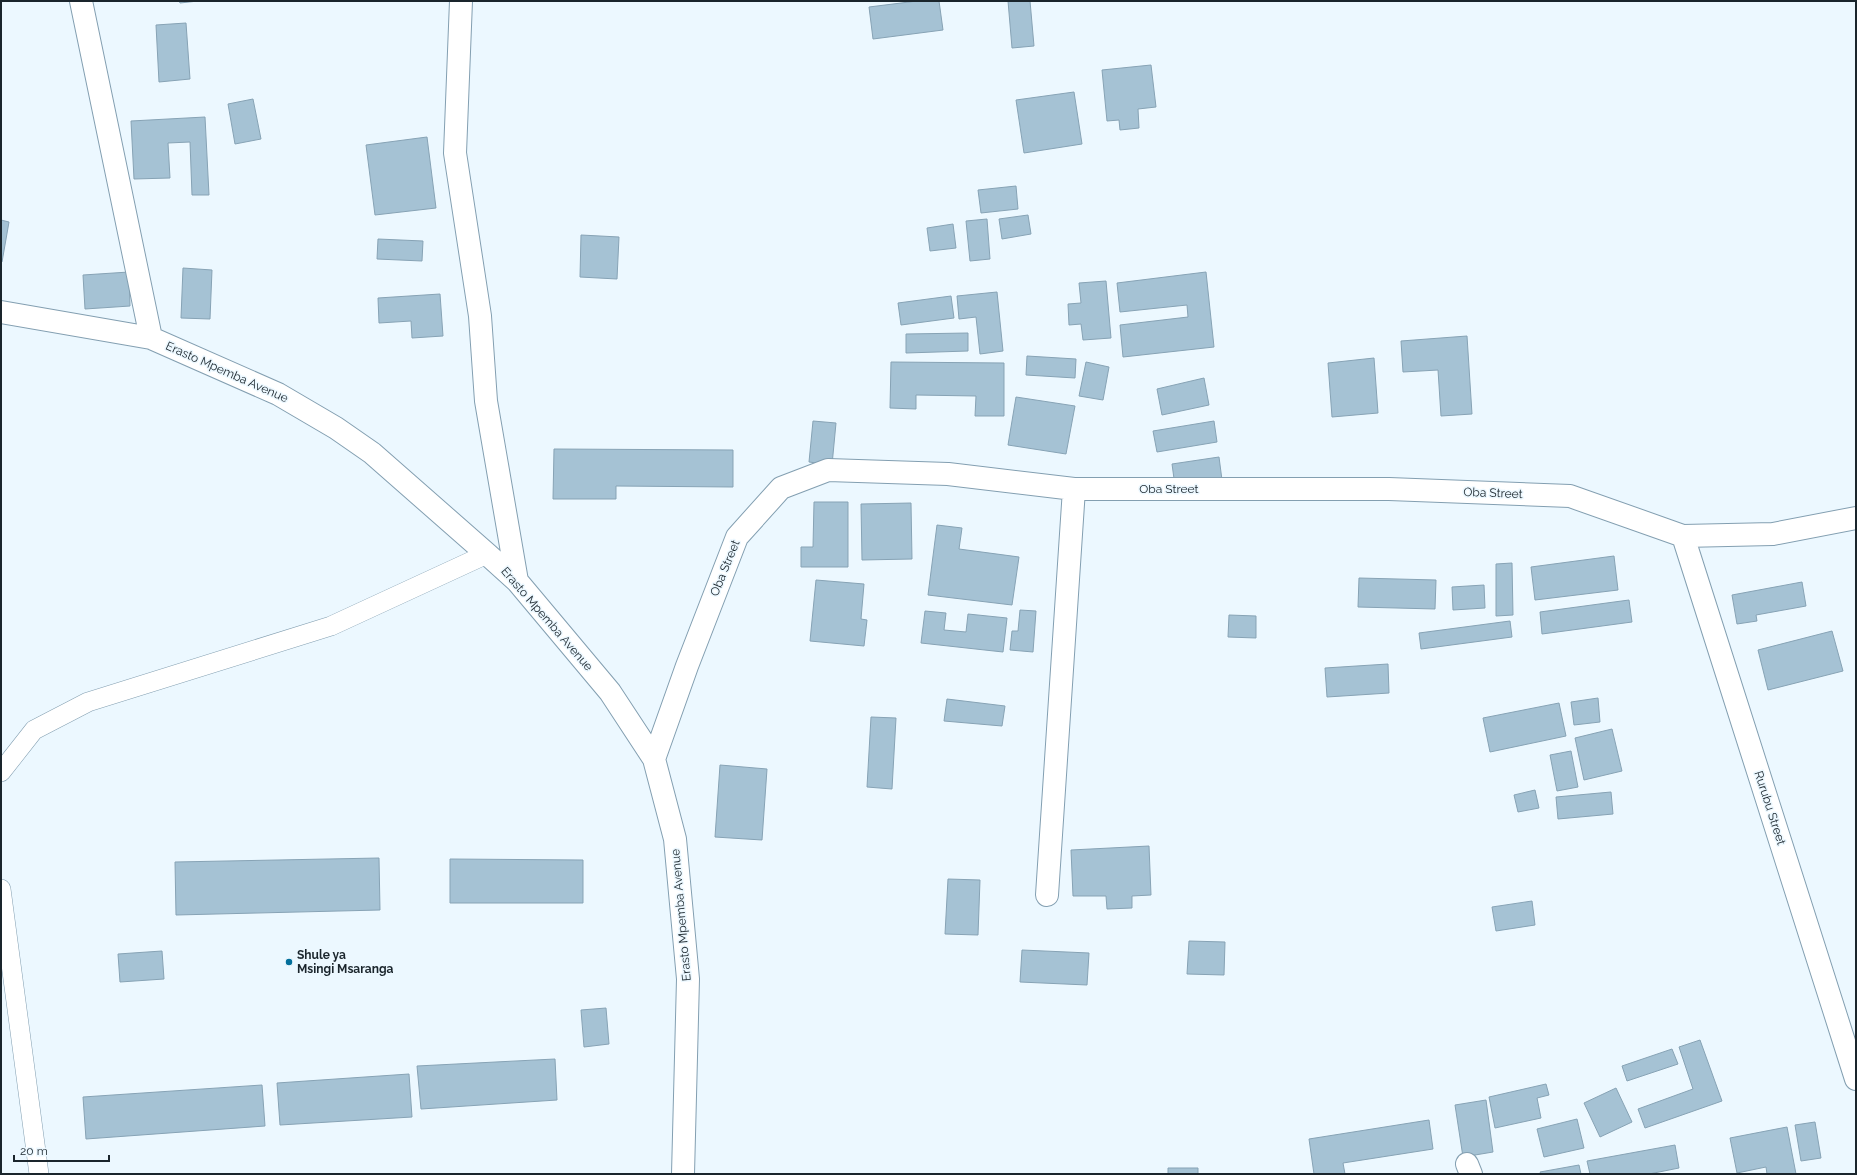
<svg xmlns="http://www.w3.org/2000/svg" width="1857" height="1175" viewBox="0 0 1857 1175" font-family="Raleway,sans-serif">
<rect width="100%" height="100%" fill="#ecf8ff"/>
<path fill="#a5c2d4" stroke="#87a3b5" d="M179,1H198L180,3Z
M917,1H939L943,30L873,39L869,7Z
M1008,1H1030L1034,46L1012,48Z
M186,23L190,79L159,82L156,25Z
M1151,65L1156,107L1138,109L1139,128L1120,130L1119,120L1107,121L1102,70Z
M1074,92L1082,144L1024,153L1016,100Z
M253,99L261,139L235,144L228,104Z
M205,117L209,195H192L190,142L168,143L170,178L134,179L131,121Z
M427,137L436,208L375,215L366,145Z
M1016,186L1018,209L981,213L978,190Z
M1028,215L1031,234L1002,239L999,219Z
M987,219L990,259L970,261L966,221Z
M1,220L9,222L2,262H1Z
M953,224L956,248L930,251L927,228Z
M581,235L619,237L617,279L580,277Z
M378,239L423,241L422,261L377,259Z
M183,268L212,270L210,319L181,318Z
M129,272L130,306L85,309L83,275Z
M1206,272L1214,347L1123,357L1120,325L1188,317L1187,305L1120,312L1117,283Z
M1106,281L1111,338L1083,340L1081,324L1069,325L1068,304L1081,303L1079,283Z
M997,292L1003,351L980,354L976,317L959,319L957,296Z
M440,294L443,336L412,338L411,321L379,323L378,298Z
M951,296L954,318L901,325L898,303Z
M968,333V351L906,353V334Z
M1467,336L1472,414L1441,416L1438,370L1403,372L1401,341Z
M1027,356L1076,359L1075,378L1026,375Z
M1374,358L1378,413L1332,417L1328,363Z
M891,362L1004,363V416H975L976,396L916,395V409L890,408Z
M1086,362L1109,367L1103,400L1079,396Z
M1204,378L1209,405L1162,415L1157,389Z
M1016,397L1075,406L1066,454L1008,445Z
M813,421L836,423L832,465L809,462Z
M1214,421L1217,442L1157,452L1153,431Z
M554,449L733,450V487L616,486V499H553Z
M1219,457L1222,480L1175,486L1172,464Z
M814,502H848V567H801V547H813Z
M911,503L912,559L862,560L861,504Z
M937,525L962,528L959,549L1019,557L1012,605L928,595Z
M1614,556L1618,590L1535,600L1531,567Z
M1512,563L1513,615L1496,616V564Z
M1359,578L1436,580L1435,609L1358,607Z
M816,580L864,584L861,619L867,620L864,646L810,641Z
M1802,582L1806,606L1756,615L1757,621L1737,624L1732,595Z
M1484,585L1485,608L1453,610L1452,587Z
M1629,600L1632,622L1542,634L1540,612Z
M1020,610L1036,611L1033,652L1010,650L1012,631H1018Z
M925,611L946,613L944,630L966,632L968,614L1007,618L1003,652L921,643Z
M1229,615L1256,616V638L1228,637Z
M1510,621L1512,637L1421,649L1419,633Z
M1832,631L1843,671L1768,690L1758,650Z
M1388,664L1389,693L1327,697L1325,668Z
M1598,698L1600,722L1574,725L1571,702Z
M947,699L1005,706L1002,726L944,721Z
M1559,703L1566,736L1490,752L1483,718Z
M871,717L896,718L892,789L867,787Z
M1612,729L1622,771L1584,780L1575,738Z
M1571,751L1578,787L1557,791L1550,755Z
M720,765L767,769L762,840L715,837Z
M1535,790L1539,808L1518,812L1514,795Z
M1611,792L1613,814L1558,819L1556,797Z
M1149,846L1151,895L1132,896V908L1107,909L1106,896H1073L1071,850Z
M379,858L380,910L176,915L175,862Z
M450,859L583,860V903H450Z
M948,879L980,880L978,935L945,934Z
M1532,901L1535,925L1496,931L1492,907Z
M1189,941L1225,942L1224,975L1187,974Z
M1022,950L1089,953L1087,985L1020,982Z
M162,951L164,979L120,982L118,954Z
M606,1008L609,1044L584,1047L581,1010Z
M1700,1040L1722,1101L1645,1128L1638,1109L1693,1089L1679,1047Z
M1672,1049L1678,1064L1627,1081L1622,1066Z
M555,1059L557,1100L421,1109L417,1066Z
M409,1074L412,1117L280,1125L277,1083Z
M1546,1084L1549,1095L1537,1098L1541,1118L1495,1128L1489,1097Z
M262,1085L265,1126L86,1139L83,1097Z
M1616,1088L1632,1122L1600,1137L1584,1103Z
M1486,1100L1493,1152L1463,1157L1455,1105Z
M1577,1119L1584,1148L1544,1157L1537,1129Z
M1429,1120L1433,1149L1343,1163L1345,1174H1314L1309,1139Z
M1815,1122L1821,1158L1801,1161L1795,1125Z
M1787,1127L1796,1174H1767L1766,1167L1737,1173L1730,1138Z
M1675,1145L1679,1168L1649,1174H1590L1587,1161Z
M1579,1165L1581,1174H1541L1540,1172Z
M1168,1168H1198V1174H1168Z"/>
<g fill="none" stroke-linecap="round" stroke-linejoin="round">
<g stroke="#839fb1" stroke-width="20">
<path id="lane" d="M1,772L34,730L88,702L331,626L487,554
M1,889L39,1174"/>
</g>
<g stroke="#839fb1" stroke-width="24">
<path id="street" d="M81,1L151,338
M461,1L455,153L480,316L486,401L517,581
M1,312L151,338L278,394L336,428L372,453L487,554L517,581L610,692L654,759L675,839L688,979L683,1174
M1683,536L1856,1079
M654,759L687,666L737,537L781,488L828,470L948,474L1074,489H1389L1570,496L1683,536L1773,534L1856,518
M1047,895L1074,489
M1467,1164L1471,1174"/>
</g>
<use href="#lane" stroke="#fff" stroke-width="19"/>
<use href="#street" stroke="#fff" stroke-width="22"/>
</g>
<circle fill="#036f9b" stroke="#ecf8ff" stroke-width="1.5" cx="289" cy="962" r="4"/>
<g text-anchor="middle" dominant-baseline="central" stroke-width="3" stroke-linejoin="round" paint-order="stroke">
<g font-size="12" fill="#1a252c" stroke="#ecf8ff">
<text transform="translate(227 372) rotate(24)">Erasto Mpemba Avenue</text>
<text x="1169" y="489">Oba Street</text>
<text transform="translate(1493 493) rotate(2)">Oba Street</text>
<text transform="translate(725 568) rotate(-68)">Oba Street</text>
<text transform="translate(547 619) rotate(49)">Erasto Mpemba Avenue</text>
<text transform="translate(1770 808) rotate(72)">Rurubu Street</text>
<text transform="translate(681 915) rotate(-95)">Erasto Mpemba Avenue</text>
</g>
<g font-size="12" font-weight="bold" fill="#1a252c" stroke="#ecf8ff" text-anchor="start">
<text x="297" y="955">Shule ya<tspan x="297" dy="14">Msingi Msaranga</tspan></text>
</g>
</g>
<rect width="1857" height="1175" fill="none" stroke="#1a252c" stroke-width="4"/>
<path d="M14 1155v6h95v-6" fill="none" stroke="#1a252c" stroke-width="2"/>
<text x="20" y="1155" font-size="12" fill="#1a252c" stroke="#ecf8ff" stroke-width="3" paint-order="stroke">20 m</text>
</svg>
